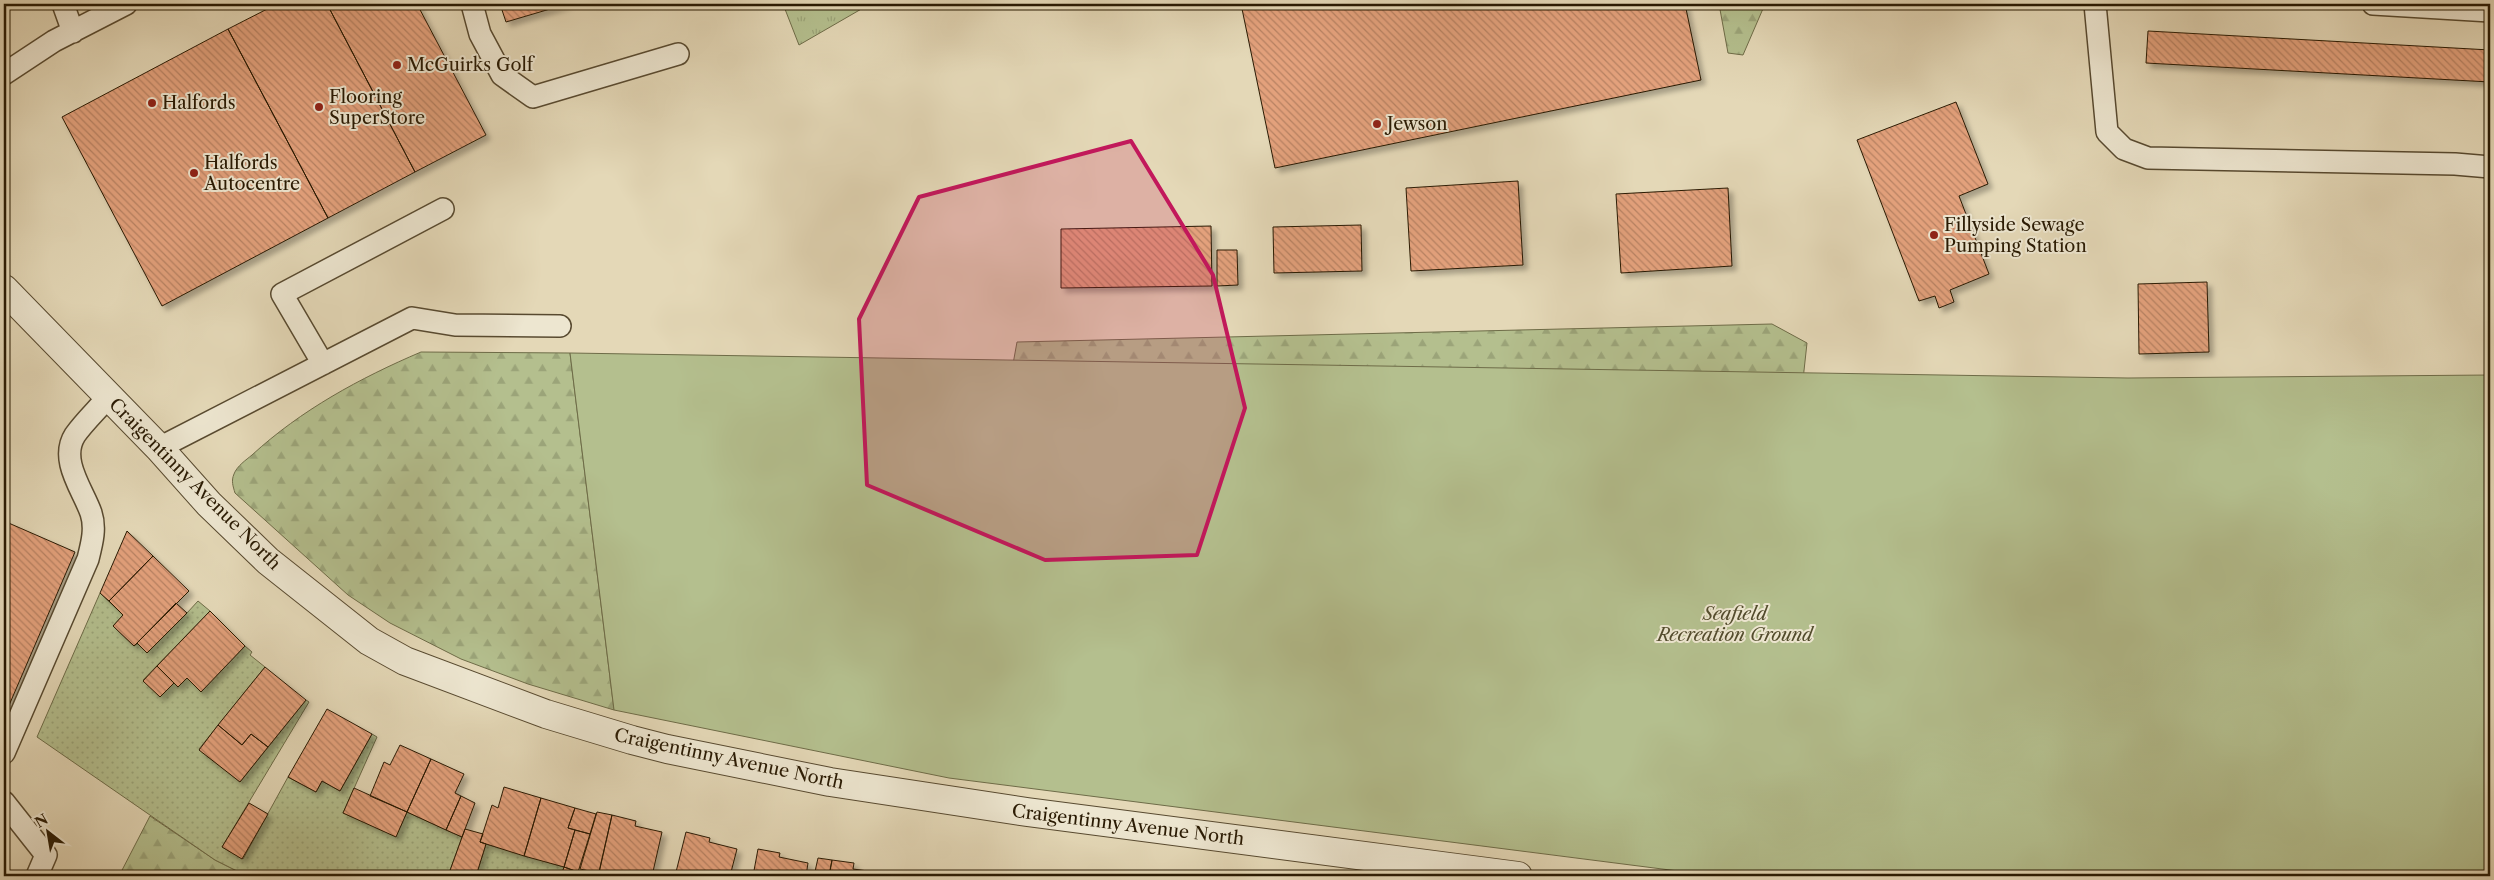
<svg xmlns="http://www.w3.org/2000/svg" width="2494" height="880" viewBox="0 0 2494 880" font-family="'Libre Caslon Text',serif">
<defs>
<pattern id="grass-tufts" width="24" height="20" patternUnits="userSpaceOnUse" patternTransform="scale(1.25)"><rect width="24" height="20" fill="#b4bf8e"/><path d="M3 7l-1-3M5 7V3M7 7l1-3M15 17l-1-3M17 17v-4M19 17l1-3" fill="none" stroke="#9ba479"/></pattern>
<pattern id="forest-firs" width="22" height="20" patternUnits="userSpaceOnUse" patternTransform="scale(1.25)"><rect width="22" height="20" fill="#b4bf8e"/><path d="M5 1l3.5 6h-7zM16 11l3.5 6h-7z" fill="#9ba479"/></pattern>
<pattern id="garden-dots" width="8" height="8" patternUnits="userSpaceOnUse" patternTransform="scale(1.25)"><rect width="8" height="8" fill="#b4bf8e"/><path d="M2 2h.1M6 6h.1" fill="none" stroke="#9ba479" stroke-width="1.8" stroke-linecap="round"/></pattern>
<pattern id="building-back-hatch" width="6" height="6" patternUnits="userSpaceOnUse" patternTransform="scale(1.25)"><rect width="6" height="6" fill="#e3a17c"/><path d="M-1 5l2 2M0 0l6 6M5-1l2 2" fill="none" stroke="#b88263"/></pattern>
<filter id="shadow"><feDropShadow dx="4.5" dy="4.5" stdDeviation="2.5" flood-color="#0004"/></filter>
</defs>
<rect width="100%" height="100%" fill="#e4d8b7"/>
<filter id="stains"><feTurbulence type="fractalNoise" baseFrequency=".004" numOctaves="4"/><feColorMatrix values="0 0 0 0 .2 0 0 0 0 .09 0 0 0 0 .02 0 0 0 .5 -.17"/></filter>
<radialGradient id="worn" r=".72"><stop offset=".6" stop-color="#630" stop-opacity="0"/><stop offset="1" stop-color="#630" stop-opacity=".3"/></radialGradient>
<path fill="url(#grass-tufts)" stroke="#6e6c48" d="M783,4H870L799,45Z"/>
<path fill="url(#forest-firs)" stroke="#6e6c48" d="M1719,4H1765L1743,55L1728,53Z
M1772,324L1807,343L1802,389L1013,364L1017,342Z
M421,352L570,353L614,710L528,684L461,659L390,623L348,595L235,493C233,486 231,481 234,474C237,466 246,460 252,455C301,410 360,378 421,352Z
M150,816L215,860L247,876H119Z"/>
<path fill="#b4bf8e" stroke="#6e6c48" d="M570,353L2128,378L2490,375V876H1717L949,778L614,710Z"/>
<path fill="url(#garden-dots)" stroke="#6e6c48" d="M100,593L123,615L113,626L134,646L187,613L198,601L210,611L143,680L160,697L174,683L178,687L187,678L201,692L245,646L252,652L250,655L265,667L199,749L240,782L306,700L309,702L222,847L243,859L288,777L316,792L322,781L340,791L372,734L377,737L343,813L396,836L407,812L462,837L448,876H247L215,860L37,737Z
M486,844L564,867L561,876H476Z"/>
<path fill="url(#building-back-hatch)" stroke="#291a03" filter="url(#shadow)" d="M277,4H327L415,172L328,218L228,29Z
M327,4H417L486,135L415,172Z
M500,4H567L506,22Z
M1241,4H1685L1701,80L1275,168Z
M228,29L328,218L162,306L62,117Z
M2148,31L2490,50V82L2146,63Z
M1956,102L1988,184L1959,196L1989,274L1950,290L1954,302L1939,308L1935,296L1919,301L1857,140Z
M1518,181L1523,265L1411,271L1406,188Z
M1728,188L1732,266L1621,273L1616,194Z
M1361,225L1362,271L1274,273L1273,227Z
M1211,226L1212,286L1061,288V229Z
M1217,250H1237L1238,285L1217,286Z
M2207,282L2209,352L2139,354L2138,284Z
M4,521L75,552L4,717Z
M127,531L153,556L109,601L100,593Z
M153,556L189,591L134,646L113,626L123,615L109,601Z
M176,603L187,613L147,653L137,643Z
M210,611L245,646L201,692L187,678L178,687L157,666Z
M157,666L174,683L160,697L143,681Z
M265,667L306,700L268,747L251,734L242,745L218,725Z
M327,709L372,734L340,791L322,781L316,792L288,777Z
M218,725L242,745L251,734L268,747L240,782L199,750Z
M400,745L431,759L407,812L370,796L384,762L390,765Z
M431,759L464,774L455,793L461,796L446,830L407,812Z
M504,787L541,798L524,856L480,842L492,805L498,808Z
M354,788L407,812L396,837L343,813Z
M461,796L475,803L462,837L446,830Z
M541,798L575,808L568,828L575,830L564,867L524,856Z
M249,803L268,814L242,859L222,847Z
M575,808L596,814L590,834L568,828Z
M597,812L612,815L599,873L580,869Z
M612,815L636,821L635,826L662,832L652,876H598Z
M465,829L483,834L480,842L486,844L476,876H448Z
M575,830L590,834L578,872L564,867Z
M686,832L710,838L709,842L737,849L730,876H675Z
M758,849L780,853L779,857L808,863L806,876H753Z
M818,858L832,860L829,876H814Z
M832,860L854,863L853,869L883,873L882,876H829Z
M564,867L578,872L577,876H561Z"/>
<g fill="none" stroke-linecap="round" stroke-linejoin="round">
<g stroke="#584a30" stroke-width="24">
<path id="lane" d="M63,4L73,32
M472,4L480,34L502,75L533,97L678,54
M2095,4L2107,132L2124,149L2148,158L2455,164L2490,167
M2373,4L2490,11
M4,74L54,41L126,4
M323,364L282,294L443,209
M159,448L412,318L455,325L560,326
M4,753L88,559C92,543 96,528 91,513C83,490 59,460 75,435C84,422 98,409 108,397
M4,802L46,855L37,876"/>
</g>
<g stroke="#584a30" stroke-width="30">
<path id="street" d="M4,289L159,448L209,504L268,561L369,641L405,661L546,714L632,740L667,749L830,782L1027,812L1518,876"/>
</g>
<use href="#lane" stroke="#ede6d0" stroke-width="21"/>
<use href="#street" stroke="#ede6d0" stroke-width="28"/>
</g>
<path fill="#c2185b" fill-opacity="0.2" stroke="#c2185b" stroke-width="4" stroke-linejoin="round" d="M1131,141L1213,275L1245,408L1197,555L1045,560L867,485L859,319L919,197Z"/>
<g fill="#8f2418" stroke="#ede6d0" stroke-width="2">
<circle cx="397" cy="65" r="5"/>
<circle cx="152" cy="103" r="5"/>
<circle cx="319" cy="107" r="5"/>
<circle cx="1377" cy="124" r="5"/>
<circle cx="194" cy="173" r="5"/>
<circle cx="1934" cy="235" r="5"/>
</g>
<g text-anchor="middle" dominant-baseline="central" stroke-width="4" stroke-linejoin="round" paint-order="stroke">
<g font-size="18" fill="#291a03" stroke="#ede6d0" text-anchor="start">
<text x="407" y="65">McGuirks Golf</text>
<text x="329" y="97">Flooring<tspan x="329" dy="21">SuperStore</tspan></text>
<text x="162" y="103">Halfords</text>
<text x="1387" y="124">Jewson</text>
<text x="204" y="163">Halfords<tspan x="204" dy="21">Autocentre</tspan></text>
<text x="1944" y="225">Fillyside Sewage<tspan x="1944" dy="21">Pumping Station</tspan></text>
</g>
<g font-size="18" fill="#291a03" stroke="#ede6d0">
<text transform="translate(195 484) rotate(45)">Craigentinny Avenue North</text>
<text transform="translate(729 759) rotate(12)">Craigentinny Avenue North</text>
<text transform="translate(1128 825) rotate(7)">Craigentinny Avenue North</text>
</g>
<g font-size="18" font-style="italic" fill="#534c2d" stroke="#ede6d0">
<text x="1735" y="614">Seafield<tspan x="1735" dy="21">Recreation Ground</tspan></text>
</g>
</g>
<rect width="2494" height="880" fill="none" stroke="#e4d8b7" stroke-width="20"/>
<rect x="5" y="5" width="2484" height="870" fill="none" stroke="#291a03" stroke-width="2.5"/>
<rect x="10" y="10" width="2474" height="860" fill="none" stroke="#291a03"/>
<g transform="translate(48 832) rotate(329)" stroke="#ede6d0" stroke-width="4" paint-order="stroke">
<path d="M0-4L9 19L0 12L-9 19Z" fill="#291a03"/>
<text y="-8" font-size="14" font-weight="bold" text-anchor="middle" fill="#291a03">N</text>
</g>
<rect width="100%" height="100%" filter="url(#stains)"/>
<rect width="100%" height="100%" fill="url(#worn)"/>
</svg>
